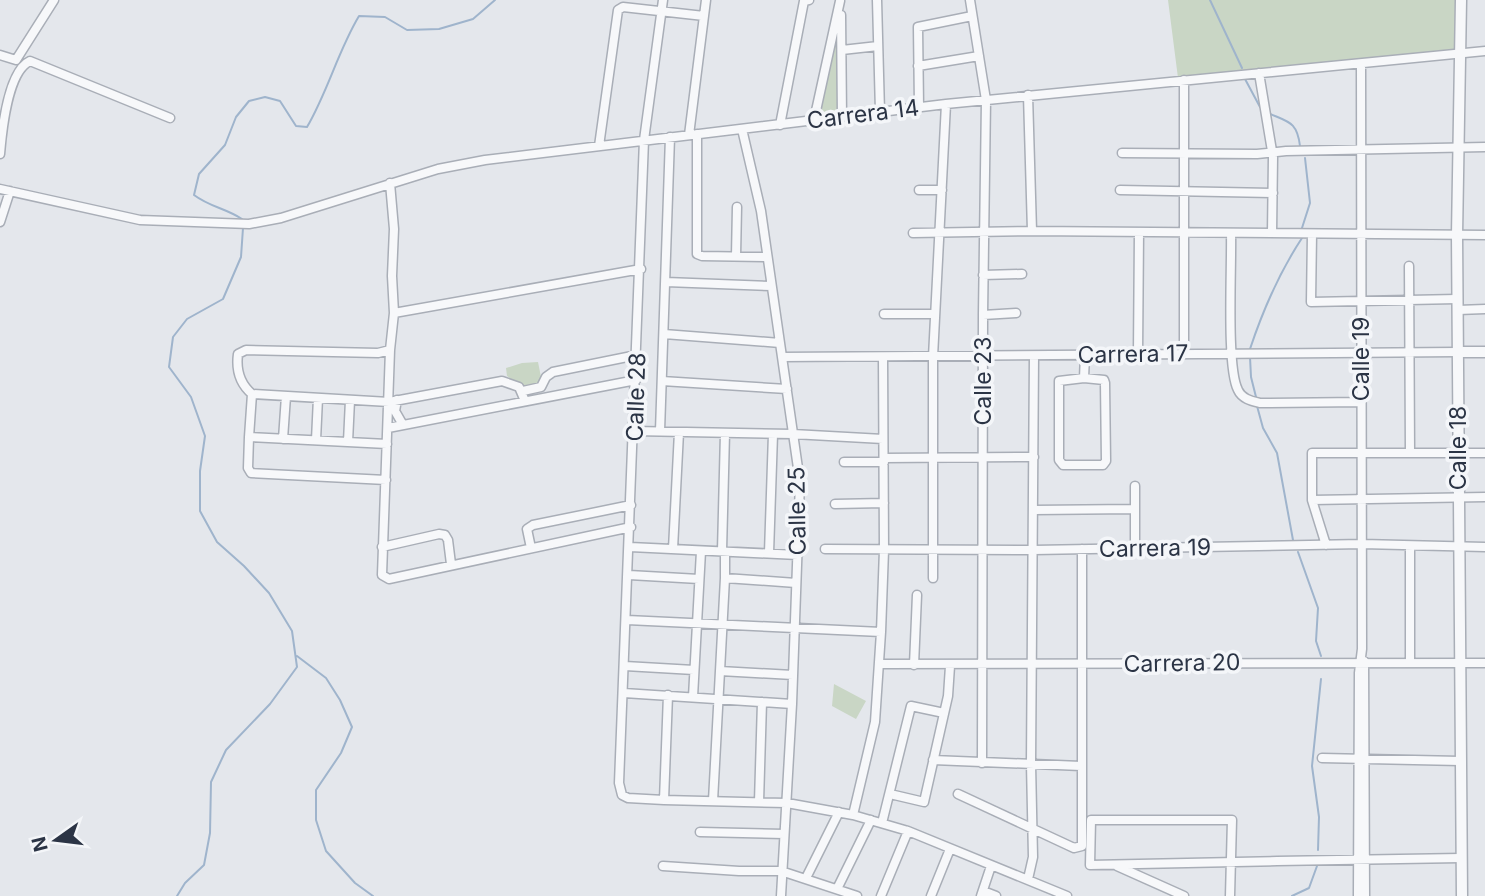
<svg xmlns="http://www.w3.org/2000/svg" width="1485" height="896" viewBox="0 0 1485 896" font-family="Inter,sans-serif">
<rect width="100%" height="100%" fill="#e4e7ec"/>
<path fill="#c9d6c5" d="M1168,0H1456L1455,49L1178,78Z
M836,25H840L841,115L817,117Z
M538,362L542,382L523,387L507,376L506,368L522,363Z
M834,684L866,701L856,719L832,706Z"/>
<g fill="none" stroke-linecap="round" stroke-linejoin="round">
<path stroke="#9fb4cc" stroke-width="2" d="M1210,0L1242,68
M1245,79L1260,107
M1268,113C1288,122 1297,121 1300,146
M243,222L242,219C225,208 210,207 194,195L199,174L225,145L236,117L249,101L265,97L280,101L296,126L307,127C328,91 338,51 359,16L385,17L407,30L439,29L473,19L495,0
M1302,228L1310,203L1305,158
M1250,349C1263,310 1279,273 1302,238
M1250,357L1251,377L1256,397
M1257,406L1263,428L1277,453L1293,540
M1298,552L1318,608L1316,641L1321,656
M297,656L326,678L340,700L352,727L341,753L316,790V820L326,851L355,883L373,896
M1318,850L1319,817L1312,766L1321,679
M177,896L185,883L204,865L210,833L211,782L226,750L270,704L297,667L292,631L269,593L244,566L217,542L200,511V471L205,436L191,397L169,367L173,337L187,319L223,299L241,257L243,228
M1292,896L1309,888L1317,866"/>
<g stroke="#a9aeb7" stroke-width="11">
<path id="minor" d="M663,0L644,140L619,783L622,795L628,798L664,800L787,803L853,815L908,831L1067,896
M877,0L880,112
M970,0L986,100L983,315L982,763
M841,15L842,117
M842,50L878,46
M0,55L16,60L54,0
M918,66L979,56
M1259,73L1273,157L1272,233
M1028,95L1032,231
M919,107L918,27L972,16
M814,120L840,1
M780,125L804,1L809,0
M742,129L761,211L800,482L792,704L781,896
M697,134V254L702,256L767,257
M689,135L706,0
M599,146L618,10L623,7L704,16
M1122,153L1257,154L1286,151L1485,147
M0,154C2,130 8,71 30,61L170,118
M390,183L394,229L392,276L394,313L390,350L382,575L389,579L631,527
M0,189L140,220L249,224L281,218L438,169L485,160L946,104L1485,51
M919,190H942
M1120,190L1273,193
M0,222L10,191
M913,233L1032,231L1485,235
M1231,233C1232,265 1226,367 1238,390C1242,399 1252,401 1260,403L1361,402
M1312,234L1311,302L1457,299
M736,256L737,207
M1409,266L1410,453
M983,275L1022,274
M666,282L771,286
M1458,310L1485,309
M394,313L641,269
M884,314H935
M983,315L1016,313
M664,334L780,343
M1184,353V80
M1138,354L1139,232
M782,357L1458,352
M1084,378L1104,380L1105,383L1106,461L1103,465H1063L1059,460V381Z
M1084,378L1085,355
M662,381L787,389
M523,391L541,387L546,377L553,372L637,355
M252,394L389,402L502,381L519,387L525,401
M397,400L395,411L403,425
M388,428L636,380
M634,431L793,434L883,439
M660,431L670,137
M249,437L252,394C239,383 236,369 238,354L246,350L378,353L390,350
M283,439L286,396
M316,440L318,398
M348,442L350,400
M884,458L1034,457
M844,462H884
M386,480L251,473L248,468L249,437L387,444
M1135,486V548
M1312,500L1485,497
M835,504L884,503
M1034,510L1134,509
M1326,545L1312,500V453H1485
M1410,546V662
M382,547L439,534L445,535L448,540L451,564
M630,547L798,555
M531,548L527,529L533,525L631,505
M673,549L679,432
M825,549L1034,550L1362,544L1485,547
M769,553L773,434
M629,575L699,579
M725,578L796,583
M933,578V357L946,104
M627,620L881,632
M1364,661L1365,896
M879,664L1485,663
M914,665L917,595
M625,666L694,670
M720,671L793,675
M624,693L792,704
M693,697L701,551
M1322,758L1460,761
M933,760L1081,766
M890,794L924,802L948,696L950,666
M958,794L1074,848L1082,846V549
M664,800L668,695
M713,801L725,578V553L722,551L725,433
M759,802L762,702
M853,815L875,722L881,632L884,550L883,357
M882,823L911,706L944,713
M700,832L784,834
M663,866L739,871H781L857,896
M1117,866L1184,896
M806,878L839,812
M1028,879L1033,857L1031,764L1034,356
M837,889L871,820
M983,891L996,896
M881,896L908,831
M931,896L950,849
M981,896L991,866
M1230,896L1232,820H1091L1090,865C1214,862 1337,860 1461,858
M1358,896L1359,673L1362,649L1361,64"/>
</g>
<g stroke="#a9aeb7" stroke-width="13">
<path id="tertiary" d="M1461,0L1457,235L1462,896
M1458,352H1485"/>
</g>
<use href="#minor" stroke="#f7f8fa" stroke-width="8"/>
<use href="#tertiary" stroke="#f7f8fa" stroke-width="10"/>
</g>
<g text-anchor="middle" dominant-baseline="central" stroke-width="7" stroke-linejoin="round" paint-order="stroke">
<g font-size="23" fill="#2b3445" stroke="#f4f6f9">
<text transform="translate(863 114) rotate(-7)">Carrera 14</text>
<text transform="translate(1133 354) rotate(-1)">Carrera 17</text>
<text transform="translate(1361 359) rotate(-90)">Calle 19</text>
<text transform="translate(983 381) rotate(-90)">Calle 23</text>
<text transform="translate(636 397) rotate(-88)">Calle 28</text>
<text transform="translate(1458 448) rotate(-90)">Calle 18</text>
<text transform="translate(797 511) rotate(-91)">Calle 25</text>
<text transform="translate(1155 548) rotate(-1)">Carrera 19</text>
<text transform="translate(1182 663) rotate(-1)">Carrera 20</text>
</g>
</g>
<g transform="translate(56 840) rotate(256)" stroke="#f4f6f9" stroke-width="5" paint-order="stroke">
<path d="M0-5L12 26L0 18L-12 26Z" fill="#2b3445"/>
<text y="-10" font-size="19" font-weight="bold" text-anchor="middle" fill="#2b3445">N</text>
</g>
</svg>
